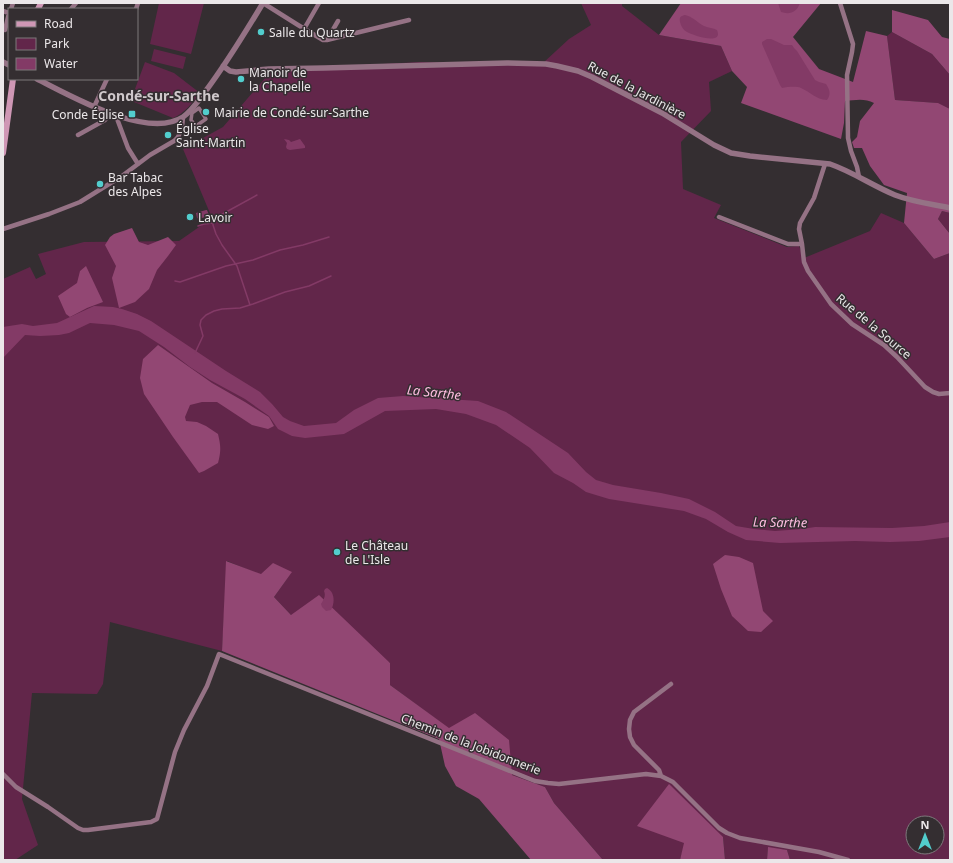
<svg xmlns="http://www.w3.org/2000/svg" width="953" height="863" viewBox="0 0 953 863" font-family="'Noto Sans',sans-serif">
<rect width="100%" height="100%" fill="#342e31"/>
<path fill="#62264a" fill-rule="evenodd" d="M159,3H204L191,54L150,44Z
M581,3H622V6L659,35L721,46L732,71L709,82L711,111L681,142L683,189L721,205L714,218L787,247L799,246L804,258L870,231L881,213L904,223L934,259L950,253V860H790L787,850L768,848L767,860H725L723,837L685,843L680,860H603L554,803L545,787L512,775L390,685V663L291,615L274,597L291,573L261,575L227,561L222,651L110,622L103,684L97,694L32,693L22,799L38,845L15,860H3V279L30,267L36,279L46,274L38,254L84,242L179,241L212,218L183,149L223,127L272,70L420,62L501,64L543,63L569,39L591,25ZM913,823H937V847H913Z
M892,32L932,54L950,75V109L937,103L895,100L887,36Z
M154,49L186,57L183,69L151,61Z
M145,62L174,73L200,93C192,103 185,113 173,118L134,102L139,91L135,89Z
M942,211L950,213V234L938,219Z"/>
<path fill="#924773" d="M681,3H821L793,37L819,69L853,82L866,31L887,36L895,100L938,103L950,109V213L942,211L938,219L950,234V253L934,259L904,223L907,193L884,185L870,166L862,148H854L852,142L857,137L860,121L874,103C865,98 855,100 845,101L844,123L841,139L741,103L747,87L732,71L721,46L659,35Z
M892,10L928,20L942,37L950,39V75L932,54L892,32Z
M132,228L139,242L148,245L168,237L176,245L168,256L157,270L149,289L135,302L119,308L112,278L116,266L105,245L110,237L114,234Z
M86,266L103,302L87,308L70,317L66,314L58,296L77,283L80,271Z
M158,345L212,383L245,402L269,417L274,426L268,429L252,425L217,402H202L190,405L185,417L186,421L197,422L206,426L218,434C221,447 221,451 218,463L204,471L199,473L173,437L144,394L140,378L143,359Z
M725,555L739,557L753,563L763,611L773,621L761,632L748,631L732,616L721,589L713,564Z
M226,561L261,574L273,563L292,572L274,597L291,615L319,595L390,663V685L449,728L475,713L509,740L512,775L545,787L554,803L603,860H531L479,799L456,786L445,766L439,739L222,651Z
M669,784L723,837L725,860H680L684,843L637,826Z
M768,847L787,850L790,860H767Z"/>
<path fill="#833a66" d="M778,3H800C797,12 790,15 781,12Z
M685,15C692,16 698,23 704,26C709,28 713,28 717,30C724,46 692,35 687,32C683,30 681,26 680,22C679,17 681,16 685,15Z
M767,39H771L784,45H792L794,48L797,51L815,80L819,82L826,84C830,90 831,94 827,100C815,99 812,93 801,88C796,86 788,87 782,88L780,85L762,44V42Z
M284,139L289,140L291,142L300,139L305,146V148L290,150L287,149L286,147L287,143Z
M206,210H207L209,215L208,216L199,219L197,218L196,213Z
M94,306L113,307L122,309L137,314L151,321L226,371L260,392L272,404L283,417L290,421L304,426L336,423L354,410L378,398L403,396L478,401L506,412L568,453L586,472L596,480L613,485L661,493L689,499L715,512L736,526L754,529L775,531L802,529L815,527L892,528L924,526L950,522V537L919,541L890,542L855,541L780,543L746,540L728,532L706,519L684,511L609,499L586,492L573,483L554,473L530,448L496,425L466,414L436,409L385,411L344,434L305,438L292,436L278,429L269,416L245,399L210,380L190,367L164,347L139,331L114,325L90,323L69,333L59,335L40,336L25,335L3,358V327L22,324L33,326L57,323Z
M327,588C335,592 335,603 331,610L326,611L322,607L321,604C324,599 326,596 324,591L325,589Z"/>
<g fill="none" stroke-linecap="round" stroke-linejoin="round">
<path stroke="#833a66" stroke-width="1.5" d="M198,226L204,224L213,223
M175,281L180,282L226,266L253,260L280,250L303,245L329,237
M250,305L237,266L222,245L216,234L213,225V221L217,217L257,195
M195,353L203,336L200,325L201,320L206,315L214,311L222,309L240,308L253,304L285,292L309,286L331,276"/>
<path stroke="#957285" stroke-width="3.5" d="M199,108L206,119L196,126L191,120L192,113Z"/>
<path stroke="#957285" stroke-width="4.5" d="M263,3L298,25L323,40H327L409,20
M840,3L853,44L852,52L847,75L848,138L851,151L857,167L859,177
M11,9L13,3
M71,9L76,3
M136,9L138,3
M3,11L9,13L5,30
M304,29L319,3
M327,40L338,21
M94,107L107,79
M116,116L128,148L138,164
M78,135L105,120L111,114
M825,164L814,198L800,223L799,229L802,244L804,262L808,271L831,304L852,324L884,345L897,357L925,387L933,392L939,394L950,393
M719,217L788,244H802
M3,229L49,214L80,202L122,176L150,155L174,141L178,137L182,128L183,117
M3,774L16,787L48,807L78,828L83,830H88L151,822L157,819L175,752L184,730L207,686L219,654L535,781L548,783L559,784L646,774L661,776L673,782L719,828L727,833L740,838L819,852L848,860
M661,776L659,770L634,745L630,737L629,729L630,720L634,712L671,684"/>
<path stroke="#957285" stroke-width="5.5" d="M3,62L9,65
M223,66L230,71L236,72L269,69L324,68L507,63L546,64L557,66L578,71L592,77L662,113L714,145L731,153L750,156L830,164C853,172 873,186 895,195C913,202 932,204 950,208
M37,79C71,96 147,140 183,117C192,111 198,101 205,92C226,64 245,33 263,3"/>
<path stroke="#cf97b5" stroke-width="6" d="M38,9L41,3
M3,153L13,79"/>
</g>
<g fill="#52cdcd" stroke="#342e31" stroke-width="1.5">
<circle cx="261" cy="32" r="4"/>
<circle cx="241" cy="79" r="4"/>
<circle cx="206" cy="112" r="4"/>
<rect x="128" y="110" width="8" height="8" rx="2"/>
<circle cx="168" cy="135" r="4"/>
<circle cx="100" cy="184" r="4"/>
<circle cx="190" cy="217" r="4"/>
<circle cx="337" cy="552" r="4"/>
</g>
<g text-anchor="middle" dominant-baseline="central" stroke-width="3" stroke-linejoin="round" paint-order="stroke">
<g font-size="12" fill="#ebe7e9" stroke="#342e31" text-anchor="start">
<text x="269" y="32">Salle du Quartz</text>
<text x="249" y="72">Manoir de<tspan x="249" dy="14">la Chapelle</tspan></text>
<text x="214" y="112">Mairie de Condé-sur-Sarthe</text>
<text x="124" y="114" text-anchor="end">Conde Église</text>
<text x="176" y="128">Église<tspan x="176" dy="14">Saint-Martin</tspan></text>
<text x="108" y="177">Bar Tabac<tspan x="108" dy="14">des Alpes</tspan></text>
<text x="198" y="217">Lavoir</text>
<text x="345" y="545">Le Château<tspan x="345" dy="14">de L'Isle</tspan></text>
</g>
<g font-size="12" fill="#ebe7e9" stroke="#342e31">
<text transform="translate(637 90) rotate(28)">Rue de la Jardinière</text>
<text transform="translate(874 326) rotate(40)">Rue de la Source</text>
<text transform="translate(471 744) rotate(21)">Chemin de la Jobidonnerie</text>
</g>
<g font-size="13" font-style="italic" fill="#ffbde1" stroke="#342e31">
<text transform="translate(434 392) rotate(6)">La Sarthe</text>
<text transform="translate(780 522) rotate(1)">La Sarthe</text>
</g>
<g font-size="14" font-weight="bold" fill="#cfc8cb" stroke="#342e31">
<text x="159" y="95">Condé-sur-Sarthe</text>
</g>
</g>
<rect width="953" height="863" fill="none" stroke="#ebe7e9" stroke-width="8"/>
<rect x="8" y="8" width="130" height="72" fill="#342e31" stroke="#7d787b"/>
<rect x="16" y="21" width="20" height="6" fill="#cf97b5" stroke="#7d787b"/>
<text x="44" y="28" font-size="12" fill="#ebe7e9">Road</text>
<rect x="16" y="38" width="20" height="12" fill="#62264a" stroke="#7d787b"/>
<text x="44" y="48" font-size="12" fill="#ebe7e9">Park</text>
<rect x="16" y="58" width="20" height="12" fill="#833a66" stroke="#7d787b"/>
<text x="44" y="68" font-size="12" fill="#ebe7e9">Water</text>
<g transform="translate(925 835)"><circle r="19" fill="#342e31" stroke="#7d787b"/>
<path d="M0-3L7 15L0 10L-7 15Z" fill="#52cdcd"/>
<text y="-6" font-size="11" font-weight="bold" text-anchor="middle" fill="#ebe7e9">N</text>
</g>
</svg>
